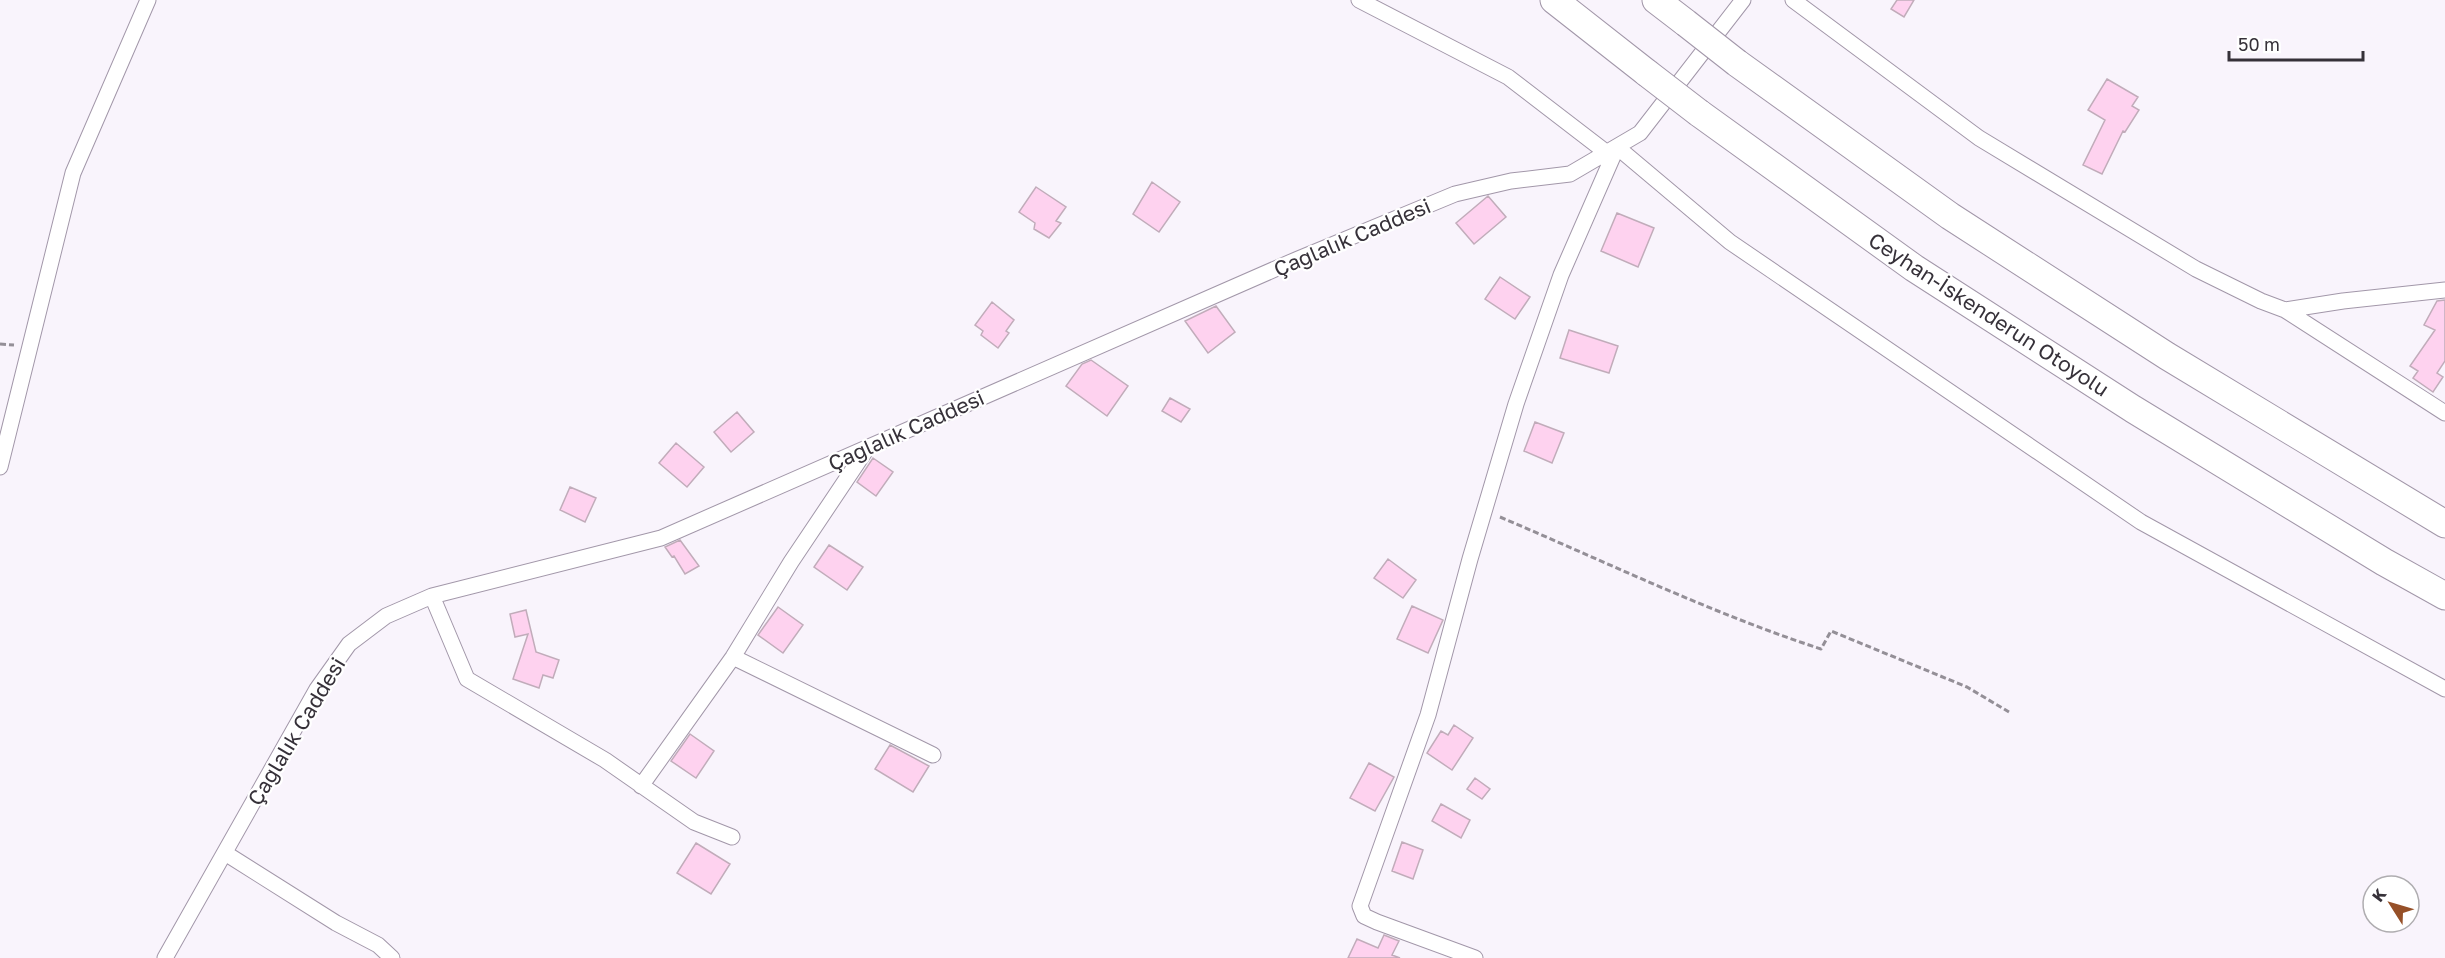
<svg xmlns="http://www.w3.org/2000/svg" width="2445" height="958" viewBox="0 0 2445 958" font-family="'Golos Text',sans-serif">
<rect width="100%" height="100%" fill="#f9f4fc"/>
<path fill="#fed2ef" stroke="#c1acba" stroke-width="1.5" d="M1897,0H1914L1904,17L1891,9Z
M2107,79L2138,97L2132,106L2139,110L2125,132L2123,131L2102,174L2083,165L2105,120L2088,110Z
M1152,182L1180,202L1159,232L1133,214Z
M1036,187L1066,207L1056,221L1061,223L1049,238L1034,229L1035,223L1019,212Z
M1488,196L1506,217L1474,244L1456,223Z
M1617,213L1654,228L1638,267L1601,251Z
M1500,277L1530,297L1515,319L1485,299Z
M2445,300V361L2437,373L2443,377L2433,392L2413,378L2418,371L2410,366L2435,330L2424,325L2437,301Z
M992,302L1014,320L1006,331L1009,333L998,348L981,335L983,331L975,325Z
M1216,306L1235,332L1208,353L1185,321Z
M1569,330L1618,346L1609,373L1560,358Z
M1091,360L1128,386L1107,416L1066,386L1082,364Z
M1170,398L1190,409L1181,422L1162,411Z
M737,412L754,432L731,452L714,432Z
M1535,422L1564,433L1552,463L1524,451Z
M676,443L704,467L687,487L659,463Z
M873,458L893,472L876,496L857,482Z
M570,487L596,498L585,522L560,510Z
M680,540L699,566L685,574L674,556L672,557L665,547Z
M829,545L863,567L847,590L814,567Z
M1388,559L1416,580L1403,598L1374,578Z
M1412,606L1443,620L1428,653L1397,639Z
M778,607L803,625L783,653L758,635Z
M526,610L536,652L559,660L553,678L543,675L539,688L513,679L528,634L515,637L510,614Z
M1454,725L1473,738L1452,770L1427,753L1441,731L1448,735Z
M690,734L714,751L696,778L671,761Z
M890,745L929,766L913,792L875,769Z
M1369,763L1394,777L1375,811L1350,798Z
M1475,778L1490,789L1482,799L1467,789Z
M1441,804L1470,820L1461,838L1432,821Z
M1402,842L1423,850L1413,879L1392,871Z
M696,843L730,864L711,894L677,873Z
M1384,935L1399,941L1392,955L1400,958H1348L1357,939L1378,948Z"/>
<g fill="none" stroke-linecap="round" stroke-linejoin="round">
<g stroke="#a297a9" stroke-width="17">
<path id="minor" d="M1359,0L1508,77L1607,153
M1793,0L1979,138L2196,269L2261,301L2285,310L2343,301L2445,290
M2285,310L2445,413
M0,467L73,173L148,0
M432,596L467,679L605,760L694,822L732,837
M733,657L933,755
M641,786L733,657L791,562L868,447
M225,853L336,923L378,945L392,958
M165,958L317,689L349,644L386,616L432,596L661,538L1298,259L1455,194L1511,181L1570,174L1640,133L1743,0
M1475,958L1377,922L1364,916L1360,906L1428,715L1470,559L1516,404L1561,275L1617,147L1730,242L2141,522L2445,689"/>
</g>
<g stroke="#a297a9" stroke-width="29">
<path id="motorway" d="M1554,0L1647,73
M1656,0L1686,23
M1737,63L1950,216L2167,356L2445,524
M1699,113L1914,268L2133,409L2384,562L2445,596"/>
</g>
<path stroke="#948f97" stroke-width="3" stroke-dasharray="6 3" stroke-linecap="butt" d="M0,344L14,345
M1500,517C1606,562 1711,613 1821,649L1831,631L1967,687L2009,712"/>
<use href="#minor" stroke="#fff" stroke-width="15"/>
<use href="#motorway" stroke="#fff" stroke-width="27"/>
<g stroke="#a297a9" stroke-width="29" stroke-linecap="butt">
<path id="motorway-bridge" d="M1686,23L1737,63
M1647,73L1699,113"/>
</g>
<use href="#motorway-bridge" stroke="#fff" stroke-width="27"/>
</g>
<g text-anchor="middle" dominant-baseline="central" stroke-width="4.5" stroke-linejoin="round" paint-order="stroke">
<g font-size="21" fill="#363139" stroke="#fff">
<text transform="translate(1352 237) rotate(-23)">Çağlalık Caddesi</text>
<text transform="translate(1989 314) rotate(33)">Ceyhan-İskenderun Otoyolu</text>
<text transform="translate(906 430) rotate(-24)">Çağlalık Caddesi</text>
<text transform="translate(296 731) rotate(-59)">Çağlalık Caddesi</text>
</g>
</g>
<g transform="translate(2391 904) rotate(307)"><circle r="28" fill="#ffffff" stroke="#afadb0" stroke-width="1.5"/>
<path d="M0-4.5L10 22L0 15L-10 22Z" fill="#965028"/>
<text y="-9" font-size="16" font-weight="bold" text-anchor="middle" fill="#363139">K</text>
</g>
<path d="M2229 51v9h134v-9" fill="none" stroke="#363139" stroke-width="3"/>
<text x="2238" y="51" font-size="18" fill="#363139" stroke="#ffffff" stroke-width="4.5" paint-order="stroke">50 m</text>
</svg>
